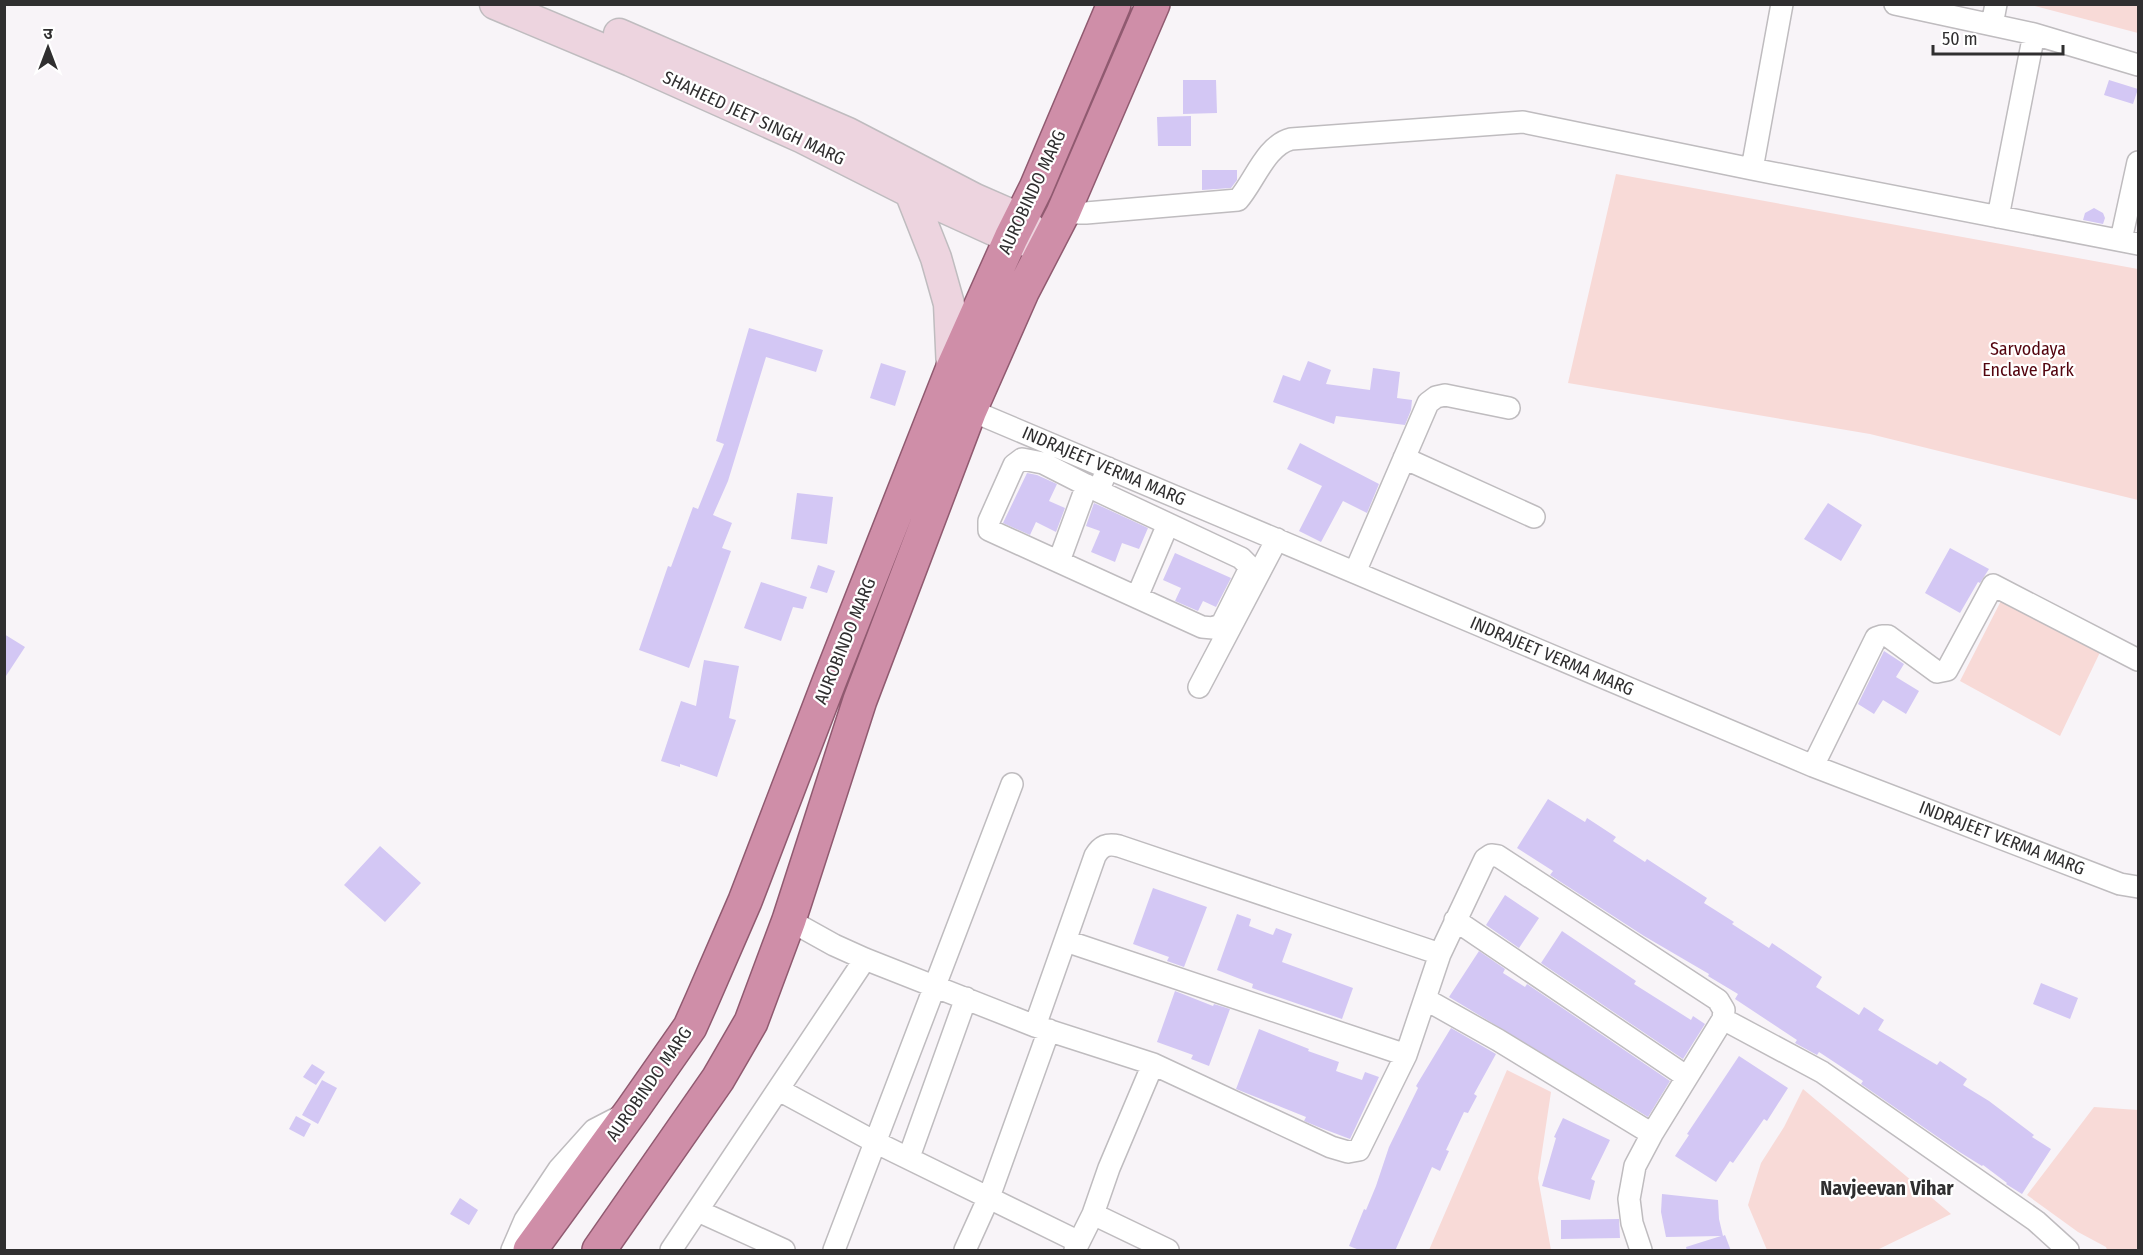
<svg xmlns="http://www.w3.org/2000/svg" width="2143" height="1255" viewBox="0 0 2143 1255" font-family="'Fira Sans Condensed','Noto Sans Devanagari',sans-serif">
<rect width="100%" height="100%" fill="#f8f4f8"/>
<path fill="#f8dad7" d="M2031,5H2138V33Z
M1616,174L2138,269V500L1870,434L1568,383Z
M2005,593L2104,644L2060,736L1960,681Z
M1507,1070L1551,1092L1538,1178L1551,1250H1429Z
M1803,1089L1951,1214L1877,1250H1767L1748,1205L1761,1163L1784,1127Z
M2094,1107L2138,1110V1250H2107L2106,1247L2078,1232L2027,1195Z"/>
<path fill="#d3c7f4" d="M1183,80H1216L1217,113L1183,114Z
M2109,80L2138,89L2133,104L2104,95Z
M1191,116V146H1158L1157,117Z
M1202,170H1237V180L1231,188L1202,190Z
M2094,208L2103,213L2105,218L2103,224L2083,220L2085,213Z
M749,328L823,350L816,372L766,357L728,481L713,515L732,523L722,548L731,551L689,668L639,650L668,566L671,567L693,507L698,509L724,444L716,441Z
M1308,361L1331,370L1326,384L1370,390L1373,368L1400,372L1397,398L1412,400L1411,410L1405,425L1336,416L1334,424L1273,402L1283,375L1300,381Z
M881,363L906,371L895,406L870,398Z
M1300,443L1379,484L1367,513L1343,501L1321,542L1299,531L1322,486L1287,469Z
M1027,473L1037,475L1057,484L1049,501L1065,508L1056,532L1036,522L1030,535L1003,523Z
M797,493L833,497L827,544L791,539Z
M1094,503L1148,528L1139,549L1122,543L1115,562L1091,552L1100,531L1086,526Z
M1828,503L1862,525L1841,561L1804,539Z
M1950,548L1989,569L1980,583L1978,582L1960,613L1925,593Z
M1175,553L1231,578L1216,607L1203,601L1198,611L1175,601L1181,588L1163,580Z
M818,565L835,571L827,593L810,588Z
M761,582L807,597L803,609L793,607L781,641L744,628Z
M4,634L25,647L4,679Z
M1884,651L1904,664L1896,677L1919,691L1906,714L1883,700L1874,714L1858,704Z
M704,660L739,666L729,718L736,720L717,777L680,764V767L661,761L681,701L696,706Z
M1548,799L1585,822L1587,818L1616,837L1613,841L1645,862L1647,859L1707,898L1704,903L1734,922L1732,924L1769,948L1772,943L1822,977L1816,987L1859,1015L1864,1007L1884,1020L1878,1030L1937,1065L1940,1061L1967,1079L1963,1085L1989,1101L2034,1135L2032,1137L2051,1149L2022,1194L2006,1184L2007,1183L1983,1165L1982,1166L1958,1151L1861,1084L1863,1081L1819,1052L1817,1055L1795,1043L1797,1040L1735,999L1738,994L1708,976L1709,974L1644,936L1550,875L1553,871L1517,848Z
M380,846L421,883L385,922L344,885Z
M1153,888L1207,907L1184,967L1167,961L1169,957L1133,944Z
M1505,895L1539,918L1519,948L1486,925Z
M1237,914L1251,919L1249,926L1273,935L1276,928L1292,934L1282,962L1353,988L1342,1019L1252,988L1253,984L1217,970Z
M1562,931L1636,981L1634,984L1691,1020L1693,1016L1705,1024L1683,1059L1541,963Z
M1479,951L1505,969L1503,973L1525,987L1527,984L1670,1081L1648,1117L1449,997Z
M2041,983L2078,998L2070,1019L2033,1004Z
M1175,991L1213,1006L1214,1004L1230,1009L1209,1066L1191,1059L1193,1055L1157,1042Z
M1451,1028L1496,1054L1474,1094L1477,1096L1468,1113L1464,1112L1446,1150L1449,1151L1440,1171L1432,1167L1395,1251H1362L1349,1246L1364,1209L1366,1210L1376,1186L1389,1147L1418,1088L1416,1086Z
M1259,1029L1309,1049L1308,1051L1339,1062L1336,1071L1362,1080L1365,1072L1379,1077L1350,1139L1321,1128L1304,1121L1306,1117L1236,1089Z
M1739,1056L1788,1088L1767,1121L1764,1119L1733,1163L1730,1161L1716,1182L1675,1156L1689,1135L1687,1134Z
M312,1064L325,1072L316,1085L303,1077Z
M322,1080L337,1088L318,1124L302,1115Z
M296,1116L311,1124L304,1137L289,1129Z
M1563,1118L1610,1140L1591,1179L1595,1181L1590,1200L1542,1186L1556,1138L1554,1137Z
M1662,1194L1718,1200L1719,1219L1723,1236L1725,1235L1731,1251H1687L1686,1247L1721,1236L1666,1237L1661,1212Z
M460,1198L478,1210L469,1225L450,1214Z
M1619,1219L1620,1238L1561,1239V1220Z"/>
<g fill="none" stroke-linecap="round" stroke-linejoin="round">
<g stroke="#bfbcbf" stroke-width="24">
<path id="minor" d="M1895,4L2034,34L2138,65
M1992,25L1996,4
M1752,169L1782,4
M1063,213H1086L1238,200C1254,182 1266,145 1291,139L1523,122L1752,169L2138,244
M1998,217L2034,34
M2121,240L2138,162
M970,410L1813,766L2120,884L2138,887
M1404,458L1534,517
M1098,491L1241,558L1248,565V572L1222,624L1213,628L1202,627L989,530V521L1014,465L1022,459L1043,463L1098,491L1108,468
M1059,561L1087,485
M1355,572L1428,403L1436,397L1445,395L1509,408
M1137,597L1168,524
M1199,687L1277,539
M1813,766L1876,638L1882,636H1888L1937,672L1947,670L1993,585L2138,660
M789,920L834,945L865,959L1035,1026L1153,1064L1331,1147L1348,1152L1359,1150L1406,1055L1440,954L1485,859L1491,855L1498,856L1718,1000L1724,1010L1723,1019L1652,1134L1635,1166L1629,1199L1632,1223L1641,1250
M1455,920L1687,1077
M1066,941L1406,1055
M1425,999L1498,1040L1652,1134
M1723,1019L1822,1072L2036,1221L2068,1250
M1035,1026L1095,856C1101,846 1107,843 1119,846L1440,954
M779,1090L875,1142L1079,1242
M909,1157L966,998
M698,1211L784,1250
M1093,1214L1168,1250
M512,1250L525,1220L559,1169L594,1130L623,1115
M671,1250L865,959
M834,1250L1012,784
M965,1250L989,1197L1049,1030
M1075,1250L1093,1214L1109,1168L1153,1064"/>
</g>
<g stroke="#bfbcbf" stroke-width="33">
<path id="secondary" d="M495,4L631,61L803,138L910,192L1011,238L1047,245
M619,34L848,133L975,199L1021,219L1039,237
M910,192L936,258L949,304L952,370"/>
</g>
<g stroke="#905a70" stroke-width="36">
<path id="trunk" d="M530,1250L632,1110L690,1027L702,1000L745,901L829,682L952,370L1011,238L1036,188L1114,4
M599,1250L718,1079L751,1022L789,920L860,700L970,410L1022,292L1063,213L1153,4"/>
</g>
<use href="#minor" stroke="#fff" stroke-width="21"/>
<use href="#secondary" stroke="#edd4df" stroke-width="30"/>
<use href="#trunk" stroke="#cf8ea8" stroke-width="33"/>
</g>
<g text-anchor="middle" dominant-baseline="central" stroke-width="4.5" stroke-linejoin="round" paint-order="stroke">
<g font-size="18" fill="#302f30" stroke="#fff">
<text transform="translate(754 118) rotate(25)">SHAHEED JEET SINGH MARG</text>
<text transform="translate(1032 192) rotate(-65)">AUROBINDO MARG</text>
<text transform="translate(1104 466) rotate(23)">INDRAJEET VERMA MARG</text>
<text transform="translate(845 641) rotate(-68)">AUROBINDO MARG</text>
<text transform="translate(1552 656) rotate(23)">INDRAJEET VERMA MARG</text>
<text transform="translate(2002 838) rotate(21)">INDRAJEET VERMA MARG</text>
<text transform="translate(649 1084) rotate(-55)">AUROBINDO MARG</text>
</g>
<g font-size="18" fill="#53040e" stroke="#fff">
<text x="2028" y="349">Sarvodaya<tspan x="2028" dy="21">Enclave Park</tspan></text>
</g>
<g font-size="20" font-weight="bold" fill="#302f30" stroke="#fff">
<text x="1887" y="1188">Navjeevan Vihar</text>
</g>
</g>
<rect width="2143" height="1255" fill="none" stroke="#302f30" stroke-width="12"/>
<g transform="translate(48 48)" stroke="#ffffff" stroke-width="4.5" paint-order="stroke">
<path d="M0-4.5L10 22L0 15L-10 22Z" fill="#302f30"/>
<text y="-9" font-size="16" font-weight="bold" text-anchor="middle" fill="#302f30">उ</text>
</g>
<path d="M1933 45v9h130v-9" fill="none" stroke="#302f30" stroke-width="3"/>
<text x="1942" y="45" font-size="18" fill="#302f30" stroke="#ffffff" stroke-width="4.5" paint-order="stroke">50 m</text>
</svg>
